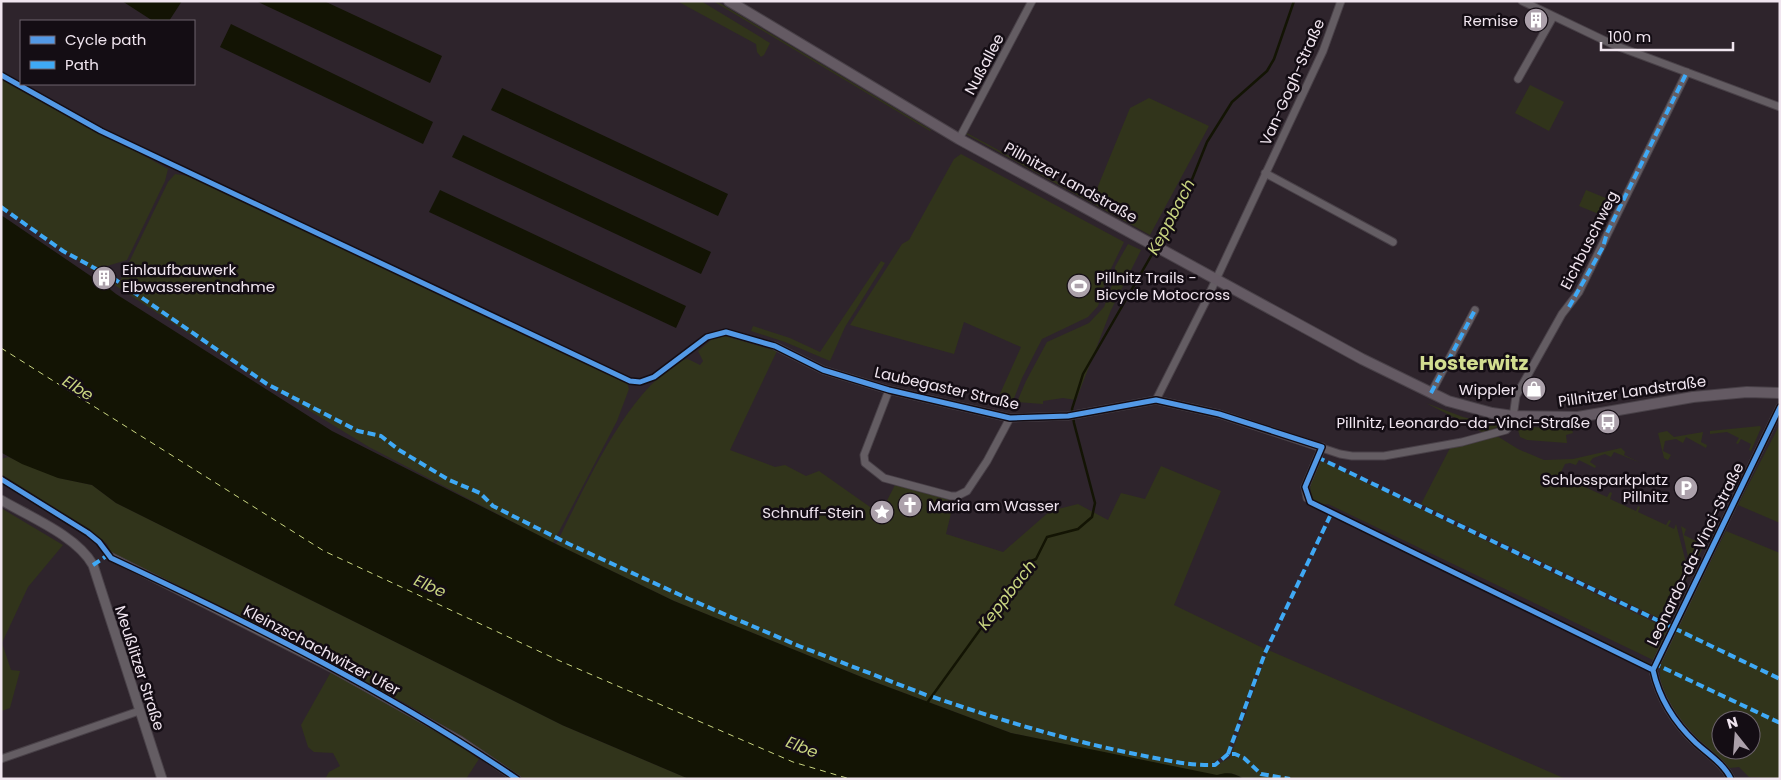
<svg xmlns="http://www.w3.org/2000/svg" width="1781" height="780" viewBox="0 0 1781 780" font-family="Poppins,sans-serif">
<rect width="100%" height="100%" fill="#2e242c"/>
<path fill="#31341b" fill-rule="evenodd" d="M677,1H701L770,43L764,55L761,57L757,52L756,44Z
M713,1H716L931,130L930,131Z
M1,77L168,169L165,181L127,260L107,266L101,276L1,206Z
M1530,85L1564,102L1549,131L1515,113Z
M1149,98L1209,126L1150,235L966,134L965,132L1089,199L1096,191L1130,108Z
M961,154L1124,242L1106,279L1098,306L1088,317L1042,339L1022,378L1011,406L995,405L1021,347L964,322L954,354L850,325L902,244L909,240L954,159Z
M175,174L189,176L627,382L629,389L617,421L553,543L369,447L274,389L110,282V280L118,285L168,182Z
M1586,190L1613,201L1606,217L1579,206Z
M1128,244L1141,250L1111,310L1076,400L1063,398L1043,401V404L1017,402L1026,381L1047,342L1089,323L1104,307L1115,277V267Z
M881,261L885,263L845,327L830,361L785,342L751,331L753,326L790,338L820,352Z
M725,336L777,351L730,450L775,467L785,465L806,476L819,471L880,514L895,485L954,501L946,534L1003,552L1050,511L1078,504L1108,520L1121,493L1145,499L1161,466L1221,491L1174,605L1265,649L1228,749L1223,756L1213,763L1212,767L1230,758L1268,650L1566,779H1244C1234,773 1228,772 1217,776L1011,733L864,678L674,601L556,544C585,488 626,390 683,360L688,359L700,365L703,361L698,351L712,339Z
M1426,403L1463,417L1500,426L1484,433Z
M1780,424V523L1738,505Z
M1521,426L1572,430L1573,433L1566,435L1567,443L1527,440L1520,437L1518,430Z
M1760,426L1761,428L1751,451L1749,450L1751,444L1741,439L1738,444L1736,443L1739,438L1727,432L1710,434V431Z
M1667,431L1674,437L1703,432L1701,442L1707,445L1706,448L1686,437L1683,443L1676,439L1665,441L1663,451L1671,455L1668,460L1664,458L1658,433Z
M1497,436L1518,449L1544,460L1573,459L1621,448L1625,452L1624,455L1641,463L1614,452L1611,457L1605,454L1593,458L1590,462L1596,466L1595,468L1579,460L1576,465L1570,463L1565,464L1560,474L1584,486L1587,480L1590,481L1587,488L1607,497L1610,492L1612,493L1610,499L1636,511L1638,506L1640,507L1638,512L1666,525L1669,520L1671,521L1668,526L1674,529L1676,524L1689,574L1667,622L1421,504L1450,448Z
M8,457L59,478L92,485L116,503L562,725L689,779H524L463,737L401,701L295,644L112,555L107,544L100,538L1,476V459Z
M1322,461L1668,629L1653,660L1328,504L1321,505L1312,501C1308,486 1311,472 1322,461Z
M1,508L63,545L28,587L2,643L11,670L20,671L10,708L2,711Z
M1328,508L1651,664L1650,666L1327,510Z
M1681,526L1686,529L1684,535L1702,544L1705,538L1707,539L1694,566H1690Z
M1726,531L1780,553V779L1749,777L1739,767L1730,768C1698,742 1645,701 1664,654ZM1721,720H1751V750H1721Z
M332,670L454,741L479,759L466,779H325L329,772L340,766L333,753L314,752L308,747L301,725Z"/>
<path fill="#131404" d="M122,1H182L169,21H153Z
M256,1H324L442,56L430,83Z
M231,24L433,122L423,144L220,47Z
M502,88L728,194L718,216L491,110Z
M463,135L711,252L701,274L452,157Z
M440,190L686,306L676,328L429,212Z
M1,215L98,281L103,282L102,283L106,284V286L116,294L332,431L556,544L674,601L864,678L1011,733L1217,775C1228,772 1234,773 1244,779H689L562,725L116,503L92,485L58,478L22,464L2,453Z"/>
<g fill="none" stroke-linecap="round" stroke-linejoin="round">
<path stroke="#131404" stroke-width="2.5" d="M1157,245L1185,197L1207,142L1232,102L1267,71L1274,59L1294,1
M927,703L1029,562L1036,559L1047,537L1078,529L1092,517L1095,503L1074,423L1072,409L1083,374L1155,249"/>
<path stroke="#c9d580" stroke-width="1" stroke-dasharray="6 5" stroke-linecap="butt" d="M1,348L324,551L560,661L793,762L850,779"/>
<g stroke="#494148" stroke-width="9">
<path id="minor" d="M1522,1L1614,45L1780,107
M1518,79L1553,17
M959,139L1032,1
M1265,173L1393,242
M775,346L823,370L889,390L1010,418L1068,416L1156,400L1219,414L1340,454L1352,456H1384L1462,442L1506,430L1512,424L1516,396L1562,314L1579,292L1687,72
M889,390L864,455L865,463L884,478L951,496H957L967,491L987,461L1010,418
M1431,393L1475,310
M1156,400L1205,303L1323,51L1341,1
M1307,498L1305,487L1322,447
M108,555L335,670L460,740L517,779
M1,759L139,711
M1731,779C1724,764 1708,754 1696,743C1675,723 1659,698 1653,670L1780,407"/>
</g>
<g stroke="#494148" stroke-width="11">
<path id="tertiary" d="M1,500C30,517 77,536 93,565L162,779"/>
</g>
<g stroke="#494148" stroke-width="12">
<path id="secondary" d="M729,1L959,139L1362,359L1448,401L1492,413L1513,416L1578,417L1693,397L1747,392L1780,393"/>
</g>
<use href="#minor" stroke="#645d63" stroke-width="7"/>
<use href="#tertiary" stroke="#645d63" stroke-width="9"/>
<use href="#secondary" stroke="#645a63" stroke-width="10"/>
<path stroke="#3fa9f5" stroke-width="4" stroke-dasharray="8 4" stroke-linecap="butt" d="M1,207L63,251L113,278L267,384L358,431L381,436L399,450L449,480L480,493L493,506L569,544L689,599L799,646L929,696
M1569,307L1603,247L1607,233L1687,72
M1431,393L1475,310
M1317,457L1780,679
M93,565L108,555L106,551
M1653,663L1780,723
M933,697C1000,720 1066,740 1135,754C1161,759 1189,766 1215,765L1228,754H1235L1244,758L1261,774L1290,779
M1228,754L1265,653L1331,514"/>
<g stroke="#140d14" stroke-width="8">
<path id="cycleway" d="M1,75L101,131L630,381L640,382L654,377L707,337L726,332L775,346L823,370L889,390L1010,418L1068,416L1156,400L1219,414L1322,447L1305,487L1310,502L1653,670
M1,479L88,533L99,542L111,558C250,623 389,692 517,779
M1731,779C1724,764 1708,754 1696,743C1675,723 1659,698 1653,670L1780,407"/>
</g>
<use href="#cycleway" stroke="#5399e6" stroke-width="5"/>
</g>
<defs>
<g id="building-disc" transform="scale(1.25)"><circle r="9.5" fill="#aca1ab" stroke="#140d14"/><path d="M-4-6H4V6H1V3H-1V6H-4ZM-2.5-4.3h1.7v1.8h-1.7ZM.8-4.3h1.7v1.8H.8ZM-2.5-1h1.7V.8h-1.7ZM.8-1h1.7V.8H.8Z" fill="#fff"/></g>
<g id="stadium-disc" transform="scale(1.25)"><circle r="9.5" fill="#aca1ab" stroke="#140d14"/><path d="M0-5a6.5 5 0 1 0 0 10a6.5 5 0 1 0 0-10ZM-3.5-1.8h7v3.6h-7Z" fill="#fff"/></g>
<g id="shop-disc" transform="scale(1.25)"><circle r="9.5" fill="#aca1ab" stroke="#140d14"/><path d="M-5-2.5h2.3a2.7 3.5 0 0 1 5.4 0H5L5.5 6h-11ZM-1.5-2.5h3a1.5 2.3 0 0 0-3 0Z" fill="#fff"/></g>
<g id="bus-disc" transform="scale(1.25)"><circle r="9.5" fill="#aca1ab" stroke="#140d14"/><path d="M-5-6H5V4H4V6H2V4H-2V6H-4V4H-5ZM-3.5-4V0h7V-4ZM-3.5 1.2v1.5H-2V1.2ZM2 1.2v1.5H3.5V1.2Z" fill="#fff"/></g>
<g id="parking-disc" transform="scale(1.25)"><circle r="9.5" fill="#aca1ab" stroke="#140d14"/><path d="M-3.5-5.5H1a3.5 3.5 0 0 1 0 7H-1V5.5H-3.5ZM-1-3.4V-.6H.8a1.4 1.4 0 0 0 0-2.8Z" fill="#fff"/></g>
<g id="church-disc" transform="scale(1.25)"><circle r="9.5" fill="#aca1ab" stroke="#140d14"/><path d="M-1.2-6h2.4v3.5h3.3v2.4h-3.3V6h-2.4V-.1h-3.3v-2.4h3.3Z" fill="#fff"/></g>
<g id="sight-disc" transform="scale(1.25)"><circle r="9.5" fill="#aca1ab" stroke="#140d14"/><path d="M0-6L1.8-2.2L6-1.7L2.9 1.2L3.7 5.4L0 3.3L-3.7 5.4L-2.9 1.2L-6-1.7L-1.8-2.2Z" fill="#fff"/></g>
</defs>
<g fill-rule="evenodd">
<use href="#building-disc" x="1536" y="20"/>
<use href="#building-disc" x="104" y="278"/>
<use href="#stadium-disc" x="1079" y="286"/>
<use href="#shop-disc" x="1534" y="389"/>
<use href="#bus-disc" x="1608" y="422"/>
<use href="#parking-disc" x="1686" y="488"/>
<use href="#church-disc" x="910" y="505"/>
<use href="#sight-disc" x="882" y="512"/>
</g>
<g text-anchor="middle" dominant-baseline="central" stroke-width="5" stroke-linejoin="round" paint-order="stroke">
<g font-size="15" fill="#f0e5ef" stroke="#140d14" text-anchor="end">
<text x="1518" y="20">Remise</text>
<text x="122" y="269" text-anchor="start">Einlaufbauwerk<tspan x="122" dy="17">Elbwasserentnahme</tspan></text>
<text x="1096" y="277" text-anchor="start">Pillnitz Trails -<tspan x="1096" dy="17">Bicycle Motocross</tspan></text>
<text x="1516" y="389">Wippler</text>
<text x="1590" y="422">Pillnitz, Leonardo-da-Vinci-Straße</text>
<text x="1668" y="479">Schlossparkplatz<tspan x="1668" dy="17">Pillnitz</tspan></text>
<text x="928" y="505" text-anchor="start">Maria am Wasser</text>
<text x="864" y="512">Schnuff-Stein</text>
</g>
<g font-size="15" fill="#f0e5ef" stroke="#140d14">
<text transform="translate(984 64) rotate(-62)">Nußallee</text>
<text transform="translate(1292 82) rotate(-66)">Van-Gogh-Straße</text>
<text transform="translate(1071 182) rotate(29)">Pillnitzer Landstraße</text>
<text transform="translate(1589 240) rotate(-63)">Eichbuschweg</text>
<text transform="translate(947 388) rotate(13)">Laubegaster Straße</text>
<text transform="translate(1632 391) rotate(-8)">Pillnitzer Landstraße</text>
<text transform="translate(1695 554) rotate(-64)">Leonardo-da-Vinci-Straße</text>
<text transform="translate(322 650) rotate(28)">Kleinzschachwitzer Ufer</text>
<text transform="translate(140 668) rotate(72)">Meußlitzer Straße</text>
</g>
<g font-size="16" font-style="italic" fill="#c9d580" stroke="#140d14">
<text transform="translate(1171 217) rotate(-62)">Keppbach</text>
<text transform="translate(78 388) rotate(32)">Elbe</text>
<text transform="translate(430 586) rotate(24)">Elbe</text>
<text transform="translate(1007 595) rotate(-52)">Keppbach</text>
<text transform="translate(802 747) rotate(22)">Elbe</text>
</g>
<g font-size="20" font-weight="bold" fill="#d2dd90" stroke="#140d14">
<text x="1474" y="363">Hosterwitz</text>
</g>
</g>
<rect width="1781" height="780" fill="none" stroke="#f0e5ef" stroke-width="5"/>
<rect x="20" y="20" width="175" height="65" fill="#140d14" stroke="#6c636c"/>
<rect x="30" y="36" width="25" height="8" fill="#5399e6" stroke="#6c636c"/>
<text x="65" y="45" font-size="15" fill="#f0e5ef">Cycle path</text>
<rect x="30" y="61" width="25" height="8" fill="#3fa9f5" stroke="#6c636c"/>
<text x="65" y="70" font-size="15" fill="#f0e5ef">Path</text>
<g transform="translate(1736 735) rotate(343)"><circle r="24" fill="#140d14" stroke="#6c636c"/>
<path d="M0-4L9 19L0 12L-9 19Z" fill="#aca1ab"/>
<text y="-8" font-size="14" font-weight="bold" text-anchor="middle" fill="#f0e5ef">N</text>
</g>
<path d="M1601 42v8h132v-8" fill="none" stroke="#f0e5ef" stroke-width="2.5"/>
<text x="1608" y="42" font-size="15" fill="#f0e5ef" stroke="#140d14" stroke-width="4" paint-order="stroke">100 m</text>
</svg>
